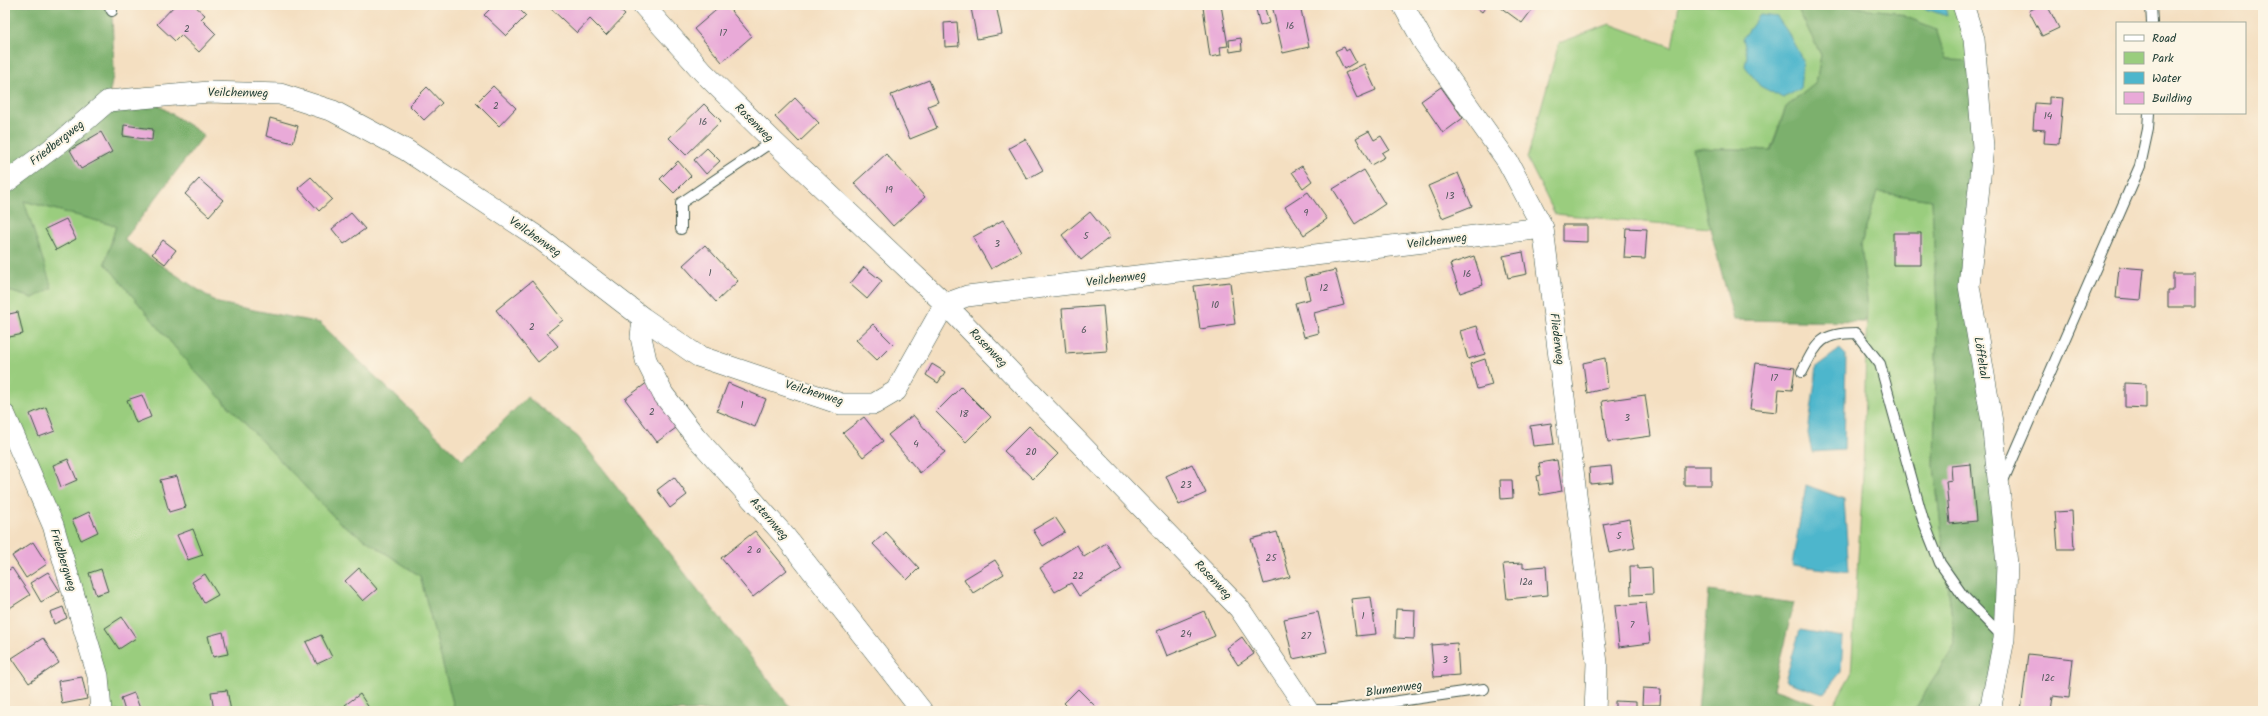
<svg xmlns="http://www.w3.org/2000/svg" width="2268" height="716" viewBox="0 0 2268 716" font-family="Kalam,sans-serif">
<rect width="100%" height="100%" fill="#fcf5e5"/>
<filter id="ink" filterUnits="userSpaceOnUse"><feTurbulence type="fractalNoise" baseFrequency=".025" numOctaves="2"/><feDisplacementMap in="SourceGraphic" scale="8" xChannelSelector="R" yChannelSelector="G"/><feConvolveMatrix kernelMatrix="1 2 1 2 8 2 1 2 1" color-interpolation-filters="sRGB"/></filter>
<filter id="wash" filterUnits="userSpaceOnUse"><feTurbulence type="fractalNoise" baseFrequency=".012" numOctaves="4" result="noise"/><feDisplacementMap in="SourceGraphic" scale="16" xChannelSelector="R" yChannelSelector="G"/><feGaussianBlur stdDeviation="0.9" result="paint"/><feColorMatrix in="noise" values="0 0 0 0 0 0 0 0 0 0 0 0 0 0 0 0 0 1.4 0 .05"/><feComposite in="paint" operator="in"/></filter>
<g filter="url(#wash)">
<rect width="100%" height="100%" fill="#f4dfc1"/>
<path fill="#9acd7e" stroke="#5c8559" d="M1679,5H1796L1821,55L1816,83L1786,107L1770,150L1694,148L1710,228L1555,214L1527,158L1559,43L1610,24L1672,47Z
M1836,5H1963L1976,61L1946,60L1936,29L1894,12Z
M1877,192L1932,200L1937,310L1934,467L1955,644L1914,711H1830L1851,674L1863,476L1867,300L1861,244Z
M24,201L116,226L105,263L193,369L339,522L420,576L455,711H101L98,676L5,415V290L33,298L51,288Z"/>
<path fill="#7bb06d" stroke="#4d7650" d="M5,5H109L112,11L114,71L108,101L146,97L204,135L124,240L218,303L320,323L463,461L527,397L578,437L793,711H455L420,576L339,522L193,369L105,263L116,226L24,201L52,288L33,298L5,290Z
M1796,5H1836L1894,12L1936,29L1946,60L1976,61L1969,286L2007,564L1990,711H1914L1955,644L1934,467L1937,310L1932,200L1877,192L1861,244L1867,300L1865,322L1734,320L1710,228L1693,148L1771,150L1786,107L1816,83L1821,55Z
M1709,591L1794,603L1773,689L1831,709L1830,711H1698Z"/>
<path fill="#4eb6cc" stroke="#367a80" d="M1914,5H1945L1947,16Z
M1760,15L1777,17L1787,31L1803,61L1800,89L1783,98L1760,86L1745,66L1747,55L1743,38Z
M1840,349L1846,355L1844,450L1812,452L1808,433L1817,366Z
M1806,485L1844,499L1849,572L1792,565Z
M1800,630L1843,637L1841,672L1823,694L1785,681Z"/>
<g id="blocks">
<path fill="#e9aad8" d="M175,5H194L205,15L201,19L216,34L199,52L181,35L175,41L157,24Z
M494,5H515L526,16L506,36L484,15Z
M547,5H614L625,15L606,35L590,19L577,33Z
M722,5H726L752,36L722,62L694,29Z
M989,5H996L1002,34L977,39L971,8Z
M1221,5L1228,46L1220,47L1221,55L1210,57L1203,7Z
M1255,5H1264L1269,23L1260,26Z
M1272,5H1300L1309,47L1283,53Z
M1473,5H1487L1482,12Z
M1502,5H1531L1534,7L1522,23L1500,7Z
M2040,5H2047L2059,28L2042,36L2029,11Z
M957,22L959,46L945,47L944,23Z
M1241,38L1242,50L1230,52L1229,40Z
M1344,47L1346,51L1349,49L1356,62L1344,69L1335,51Z
M1364,64L1376,90L1357,98L1345,73Z
M929,80L938,102L928,106L937,128L910,139L891,95Z
M493,86L516,108L499,126L476,103Z
M427,87L442,103L424,120L409,105Z
M1441,87L1463,118L1443,133L1421,101Z
M2049,97L2063,98L2059,144L2044,143L2045,130L2033,129L2035,103L2049,104Z
M795,98L819,123L799,142L775,117Z
M704,104L721,121L686,155L669,138Z
M270,118L298,126L293,143L266,136Z
M124,125L153,129L152,140L123,136Z
M1369,131L1374,140L1381,136L1389,149L1382,153L1385,157L1371,165L1356,138Z
M101,132L112,152L81,169L70,150Z
M1025,139L1043,170L1027,179L1009,148Z
M707,148L720,161L706,174L694,160Z
M886,154L925,197L893,226L854,183Z
M678,161L691,176L674,193L660,179Z
M1302,166L1312,181L1303,188L1292,172Z
M1364,170L1385,204L1355,224L1333,189Z
M1458,173L1472,206L1442,218L1428,186Z
M311,177L332,199L319,211L298,188Z
M199,179L223,200L209,216L185,194Z
M1308,192L1327,219L1304,235L1285,207Z
M1090,212L1110,237L1081,260L1062,235Z
M351,213L365,229L344,244L332,229Z
M66,219L76,239L56,250L45,229Z
M1003,220L1021,251L991,269L973,237Z
M1563,225H1587V242L1563,241Z
M1626,228L1647,229L1645,259L1624,258Z
M1893,233H1921V265H1893Z
M163,240L176,250L165,264L152,254Z
M705,245L738,281L716,302L683,265Z
M1523,252L1527,274L1508,278L1503,256Z
M1474,256L1483,285L1460,293L1450,264Z
M864,267L882,281L867,299L850,284Z
M2119,267L2144,269L2141,300L2116,298Z
M1335,270L1344,305L1314,313L1319,333L1304,337L1295,303L1310,299L1305,277Z
M2173,273H2195V307H2168V291H2173Z
M532,281L563,320L547,333L558,346L538,362L496,310Z
M1230,282L1235,324L1200,329L1194,286Z
M1103,306L1107,351L1066,354L1062,309Z
M18,312L23,334L5,338V315Z
M873,324L893,344L877,360L856,340Z
M1477,326L1485,354L1468,359L1460,331Z
M1605,358L1608,388L1587,393L1583,363Z
M1485,359L1492,385L1477,389L1470,364Z
M1756,363L1795,368L1792,390L1779,389L1777,412L1750,409Z
M932,364L945,372L938,383L926,375Z
M648,382L680,425L657,442L625,399Z
M728,383L766,399L755,427L717,411Z
M2125,383L2146,384V408L2125,407Z
M961,387L991,417L966,442L936,412Z
M142,395L151,417L136,423L127,400Z
M1645,395L1651,436L1608,442L1602,401Z
M46,407L55,431L39,437L30,414Z
M913,415L945,452L920,473L888,435Z
M864,417L883,441L863,457L843,433Z
M1551,423L1554,444L1533,446L1530,426Z
M1029,426L1058,454L1033,479L1004,451Z
M68,459L77,480L61,487L53,465Z
M1557,460L1562,491L1540,495L1537,476L1541,475L1539,463Z
M1192,464L1206,493L1179,505L1166,476Z
M1971,464L1976,521L1950,524L1946,481L1952,480L1951,466Z
M1611,466L1613,482L1590,484L1589,468Z
M1684,466H1711V485H1684Z
M177,476L186,507L169,512L160,480Z
M674,477L687,495L670,508L657,490Z
M1500,480H1512L1513,498L1501,499Z
M2072,511L2074,549H2058L2055,512Z
M89,512L98,532L81,540L72,520Z
M1055,517L1065,532L1043,546L1033,530Z
M1630,519L1635,548L1609,553L1603,524Z
M193,529L203,555L188,560L177,535Z
M755,531L787,570L753,597L721,558Z
M886,532L919,568L907,580L873,544Z
M1277,532L1290,577L1264,584L1251,539Z
M33,542L47,564L26,578L12,556Z
M1106,543L1122,569L1079,596L1071,583L1055,592L1040,568L1077,545L1084,557Z
M995,560L1004,574L973,593L964,579Z
M1523,563V568L1546,566L1548,595L1507,599L1503,564Z
M1630,566H1638V569L1652,568L1653,594L1631,595Z
M12,568L30,595L5,611V572Z
M359,568L377,589L363,601L345,581Z
M101,569L108,591L96,595L89,573Z
M48,572L60,591L41,602L30,583Z
M205,574L218,595L204,603L192,582Z
M1371,597L1376,634L1356,636L1351,599Z
M1646,603L1650,643L1619,647L1615,606Z
M63,607L67,618L54,624L50,612Z
M1396,609L1415,610L1414,639L1395,638Z
M1204,611L1215,636L1167,656L1157,631Z
M1318,612L1327,652L1293,659L1284,619Z
M122,617L136,638L119,649L105,628Z
M223,632L228,654L213,657L208,636Z
M321,635L332,657L317,664L306,642Z
M1242,637L1254,654L1238,665L1227,648Z
M43,638L59,663L29,683L12,658Z
M1457,643L1459,675L1434,677L1431,645Z
M2028,654L2073,659L2069,698L2053,696L2051,711H2021Z
M82,677L87,699L62,704L58,681Z
M1643,688L1661,689L1660,705H1642Z
M1078,689L1097,708L1094,711H1072L1064,703Z
M227,690L231,711H214L211,692Z
M134,693L141,711H125L121,698Z
M360,694L371,711H349L345,705Z
M1615,701L1636,702V711H1615Z"/>
</g>
</g>
<g filter="url(#ink)">
<use href="#blocks" fill-opacity="0" stroke="#3f5549" stroke-width="1"/>
<g fill="none" stroke-linecap="round" stroke-linejoin="round">
<g stroke="#3f5549" stroke-width="12">
<path id="service" d="M109,5L112,11
M2151,5L2152,23
M681,229V203L773,141
M1802,372C1817,343 1820,333 1856,333L1880,364L1923,520L1940,563L1963,596L2003,637
M2002,483L2140,166L2148,129L2149,113
M1308,710H1335L1484,689"/>
</g>
<g stroke="#3f5549" stroke-width="22">
<path id="minor" d="M643,5L703,72L773,141L945,304L1239,608L1308,711
M1403,5L1424,43L1508,162L1543,228L1597,663L1595,711
M1963,5L1974,39L1983,147L1969,286L1992,422L2007,564L2004,639L1990,711
M5,183L62,141L108,101L209,92L280,94L333,111L406,150L539,238L643,318L698,356L841,404H874L896,391L945,304L967,296L1543,228
M643,318L641,337L646,360L663,394L695,436L784,535L922,711
M5,415L53,525L98,676L101,711"/>
</g>
<use href="#service" stroke="#fff" stroke-width="10"/>
<use href="#minor" stroke="#fff" stroke-width="21"/>
</g>
</g>
<g text-anchor="middle" dominant-baseline="central" stroke-width="4" stroke-linejoin="round" paint-order="stroke">
<g font-size="10" fill="#52585d">
<text x="1290" y="26">16</text>
<text x="187" y="29">2</text>
<text x="723" y="33">17</text>
<text x="496" y="106">2</text>
<text x="2048" y="116">14</text>
<text x="703" y="122">16</text>
<text x="889" y="190">19</text>
<text x="1450" y="196">13</text>
<text x="1306" y="213">9</text>
<text x="1086" y="236">5</text>
<text x="997" y="244">3</text>
<text x="710" y="273">1</text>
<text x="1467" y="274">16</text>
<text x="1324" y="288">12</text>
<text x="1215" y="305">10</text>
<text x="532" y="327">2</text>
<text x="1084" y="330">6</text>
<text x="1774" y="378">17</text>
<text x="742" y="405">1</text>
<text x="652" y="412">2</text>
<text x="964" y="414">18</text>
<text x="1627" y="418">3</text>
<text x="916" y="444">4</text>
<text x="1031" y="452">20</text>
<text x="1186" y="485">23</text>
<text x="1619" y="536">5</text>
<text x="754" y="550">2 a</text>
<text x="1271" y="558">25</text>
<text x="1078" y="576">22</text>
<text x="1526" y="582">12a</text>
<text x="1363" y="616">1</text>
<text x="1632" y="625">7</text>
<text x="1186" y="634">24</text>
<text x="1306" y="636">27</text>
<text x="1445" y="660">3</text>
<text x="2048" y="678">12c</text>
</g>
<g font-size="12" fill="#1f3d34" stroke="#fcf5e5">
<text transform="translate(238 93) rotate(1)">Veilchenweg</text>
<text transform="translate(754 123) rotate(45)">Rosenweg</text>
<text transform="translate(57 143) rotate(-38)">Friedbergweg</text>
<text transform="translate(535 237) rotate(35)">Veilchenweg</text>
<text transform="translate(1437 241) rotate(-7)">Veilchenweg</text>
<text transform="translate(1116 279) rotate(-7)">Veilchenweg</text>
<text transform="translate(1557 339) rotate(83)">Fliederweg</text>
<text transform="translate(988 348) rotate(46)">Rosenweg</text>
<text transform="translate(1981 358) rotate(81)">Löffeltal</text>
<text transform="translate(814 393) rotate(17)">Veilchenweg</text>
<text transform="translate(769 519) rotate(49)">Asternweg</text>
<text transform="translate(63 560) rotate(73)">Friedbergweg</text>
<text transform="translate(1213 580) rotate(47)">Rosenweg</text>
<text transform="translate(1394 689) rotate(-8)">Blumenweg</text>
</g>
</g>
<rect width="2268" height="716" fill="none" stroke="#fcf5e5" stroke-width="20"/>
<rect x="2116" y="22" width="130" height="92" fill="#fcf5e5" stroke="#a4ab9e"/>
<rect x="2124" y="35" width="20" height="6" fill="#ffffff" stroke="#a4ab9e"/>
<text x="2152" y="42" font-size="12" fill="#1f3d34">Road</text>
<rect x="2124" y="52" width="20" height="12" fill="#9acd7e" stroke="#a4ab9e"/>
<text x="2152" y="62" font-size="12" fill="#1f3d34">Park</text>
<rect x="2124" y="72" width="20" height="12" fill="#4eb6cc" stroke="#a4ab9e"/>
<text x="2152" y="82" font-size="12" fill="#1f3d34">Water</text>
<rect x="2124" y="92" width="20" height="12" fill="#e9aad8" stroke="#a4ab9e"/>
<text x="2152" y="102" font-size="12" fill="#1f3d34">Building</text>
</svg>
